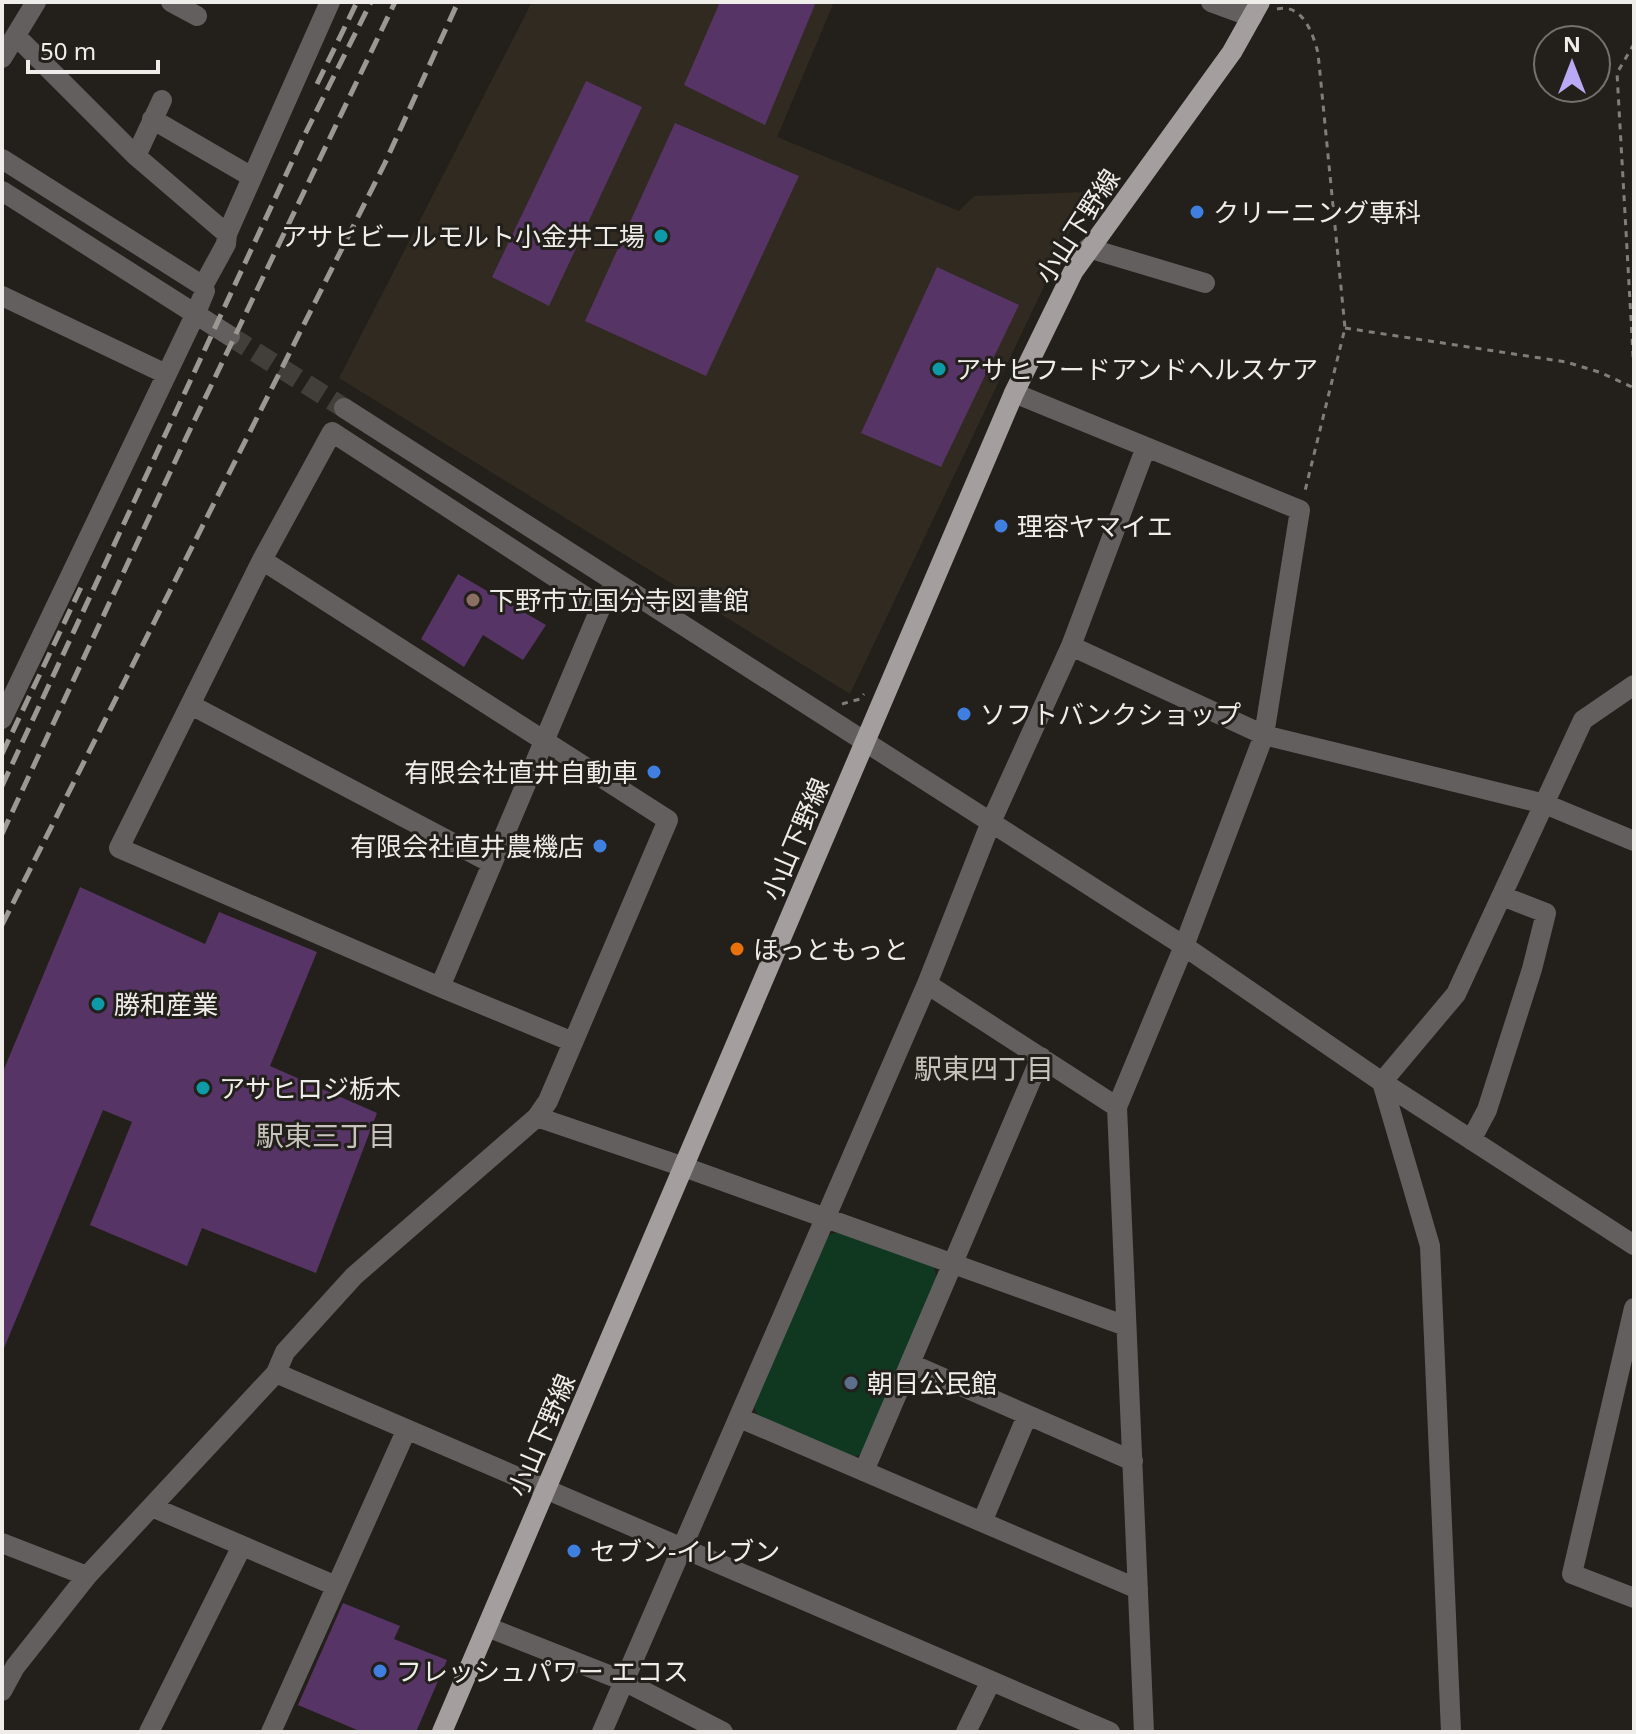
<svg xmlns="http://www.w3.org/2000/svg" width="1636" height="1734" viewBox="0 0 1636 1734" font-family="'Noto Sans','Noto Sans JP',sans-serif">
<rect width="100%" height="100%" fill="#23201b"/>
<path fill="#302a20" d="M532,2H834L777,137L959,211L974,196L1089,192L850,694L339,378Z"/>
<path fill="#103821" d="M839,1232L934,1267L937,1279L864,1453L853,1457L759,1418L753,1405L826,1236Z"/>
<path fill="#573466" d="M720,2H816L765,125L684,85Z
M586,81L642,107L549,306L492,277Z
M675,123L799,176L706,376L585,321Z
M937,267L1019,305L941,467L861,433Z
M458,574L546,625L523,660L483,635L464,667L421,639Z
M80,887L205,944L219,912L317,952L270,1066L377,1113L316,1273L202,1228L187,1266L90,1225L132,1122L103,1110L2,1353V1074Z
M343,1603L400,1626L394,1639L447,1660L416,1732H362L298,1705Z"/>
<g fill="none" stroke-linecap="round" stroke-linejoin="round">
<path stroke="#423f3a" stroke-width="20" stroke-dasharray="20 10" stroke-linecap="butt" d="M230,336L344,408"/>
<path stroke="#807e79" stroke-width="3" stroke-dasharray="6 6" stroke-linecap="butt" d="M1277,9C1303,3 1313,34 1318,53L1345,328L1305,491
M1634,44L1617,73L1634,372
M1345,328L1566,362L1599,372L1634,388
M842,704L860,699L864,694"/>
<path stroke="#635f5f" stroke-width="20" d="M171,2L197,16
M1211,2L1252,17
M16,36L136,156
M2,58L36,2
M162,100L136,156L227,234L330,2
M152,119L252,177
M2,159L203,286
M2,191L230,336
M1088,248L1205,283
M2,296L166,374
M1014,393L1300,510L1264,735L1184,946L1117,1107L1144,1732
M344,408L1184,946L1382,1082L1634,1245
M1071,646L1264,735L1545,804L1634,841
M191,705L491,863
M2,719L195,315L205,291L203,286L226,244L227,234
M927,984L1117,1107
M440,987L606,595
M573,1042L440,987L119,848L262,560L332,432L601,607
M537,1117L684,1167L1126,1326
M1471,1140L1487,1110L1532,969L1546,913L1502,896
M1634,1308L1572,1574L1634,1598
M911,1364L1133,1461
M276,1373L1110,1732
M740,1418L1138,1589
M864,1471L1041,1057
M152,1507L336,1586
M982,1522L1027,1416
M2,1543L87,1576
M487,1627L624,1681L723,1732
M2,1691L15,1667L87,1576L276,1373L285,1352L354,1276L537,1117L548,1101L668,820L262,560
M149,1732L242,1546
M271,1732L406,1431
M602,1732L927,984L991,822L1071,646L1146,447
M966,1732L991,1681
M1451,1732L1430,1246L1382,1082L1456,994L1583,720L1634,685"/>
<path stroke="#a59e9e" stroke-width="20" d="M442,1732L1014,393L1073,272L1232,52L1260,2"/>
<path stroke="#9a9893" stroke-width="5" stroke-dasharray="16 8" stroke-linecap="butt" d="M317,84L357,2
M2,754L84,581
M2,786L304,136L371,2
M2,834L186,438L395,2
M2,925L385,163L458,2"/>
</g>
<g fill="#3f7fe0" stroke="#23201b" stroke-width="3">
<circle cx="1197" cy="212" r="8"/>
<circle cx="1001" cy="526" r="8"/>
<circle cx="964" cy="714" r="8"/>
<circle cx="654" cy="772" r="8"/>
<circle cx="600" cy="846" r="8"/>
<circle cx="574" cy="1551" r="8"/>
<circle cx="380" cy="1671" r="8"/>
</g>
<g fill="#0f9aa8" stroke="#23201b" stroke-width="3">
<circle cx="661" cy="236" r="8"/>
<circle cx="939" cy="369" r="8"/>
<circle cx="98" cy="1004" r="8"/>
<circle cx="203" cy="1088" r="8"/>
</g>
<circle fill="#8d6e63" stroke="#23201b" stroke-width="3" cx="473" cy="600" r="8"/>
<circle fill="#e8710a" stroke="#23201b" stroke-width="3" cx="737" cy="949" r="8"/>
<circle fill="#5c6f8a" stroke="#23201b" stroke-width="3" cx="851" cy="1383" r="8"/>
<g text-anchor="middle" dominant-baseline="central" stroke-width="6" stroke-linejoin="round" paint-order="stroke">
<g font-size="26" fill="#efede9" stroke="#23201b" text-anchor="start">
<text x="1213" y="212">クリーニング専科</text>
<text x="645" y="236" text-anchor="end">アサヒビールモルト小金井工場</text>
<text x="955" y="369">アサヒフードアンドヘルスケア</text>
<text x="1017" y="526">理容ヤマイエ</text>
<text x="489" y="600">下野市立国分寺図書館</text>
<text x="980" y="714">ソフトバンクショップ</text>
<text x="638" y="772" text-anchor="end">有限会社直井自動車</text>
<text x="584" y="846" text-anchor="end">有限会社直井農機店</text>
<text x="753" y="949">ほっともっと</text>
<text x="114" y="1004">勝和産業</text>
<text x="219" y="1088">アサヒロジ栃木</text>
<text x="867" y="1383">朝日公民館</text>
<text x="590" y="1551">セブン-イレブン</text>
<text x="396" y="1671">フレッシュパワー エコス</text>
</g>
<g font-size="26" fill="#efede9" stroke="#23201b">
<text transform="translate(1077 226) rotate(-57)">小山下野線</text>
<text transform="translate(795 839) rotate(-67)">小山下野線</text>
<text transform="translate(541 1435) rotate(-67)">小山下野線</text>
</g>
<g font-size="28" fill="#c8c4bd" stroke="#23201b">
<text x="984" y="1068">駅東四丁目</text>
<text x="326" y="1135">駅東三丁目</text>
</g>
</g>
<rect width="1636" height="1734" fill="none" stroke="#efede9" stroke-width="8"/>
<g transform="translate(1572 64)"><circle r="38" fill="#23201b" stroke="#75726d" stroke-width="2"/>
<path d="M0-6L14 30L0 20L-14 30Z" fill="#baaaf6"/>
<text y="-12" font-size="22" font-weight="bold" text-anchor="middle" fill="#efede9">N</text>
</g>
<path d="M28 60v12h130v-12" fill="none" stroke="#efede9" stroke-width="4"/>
<text x="40" y="60" font-size="24" fill="#efede9" stroke="#23201b" stroke-width="6" paint-order="stroke">50 m</text>
</svg>
